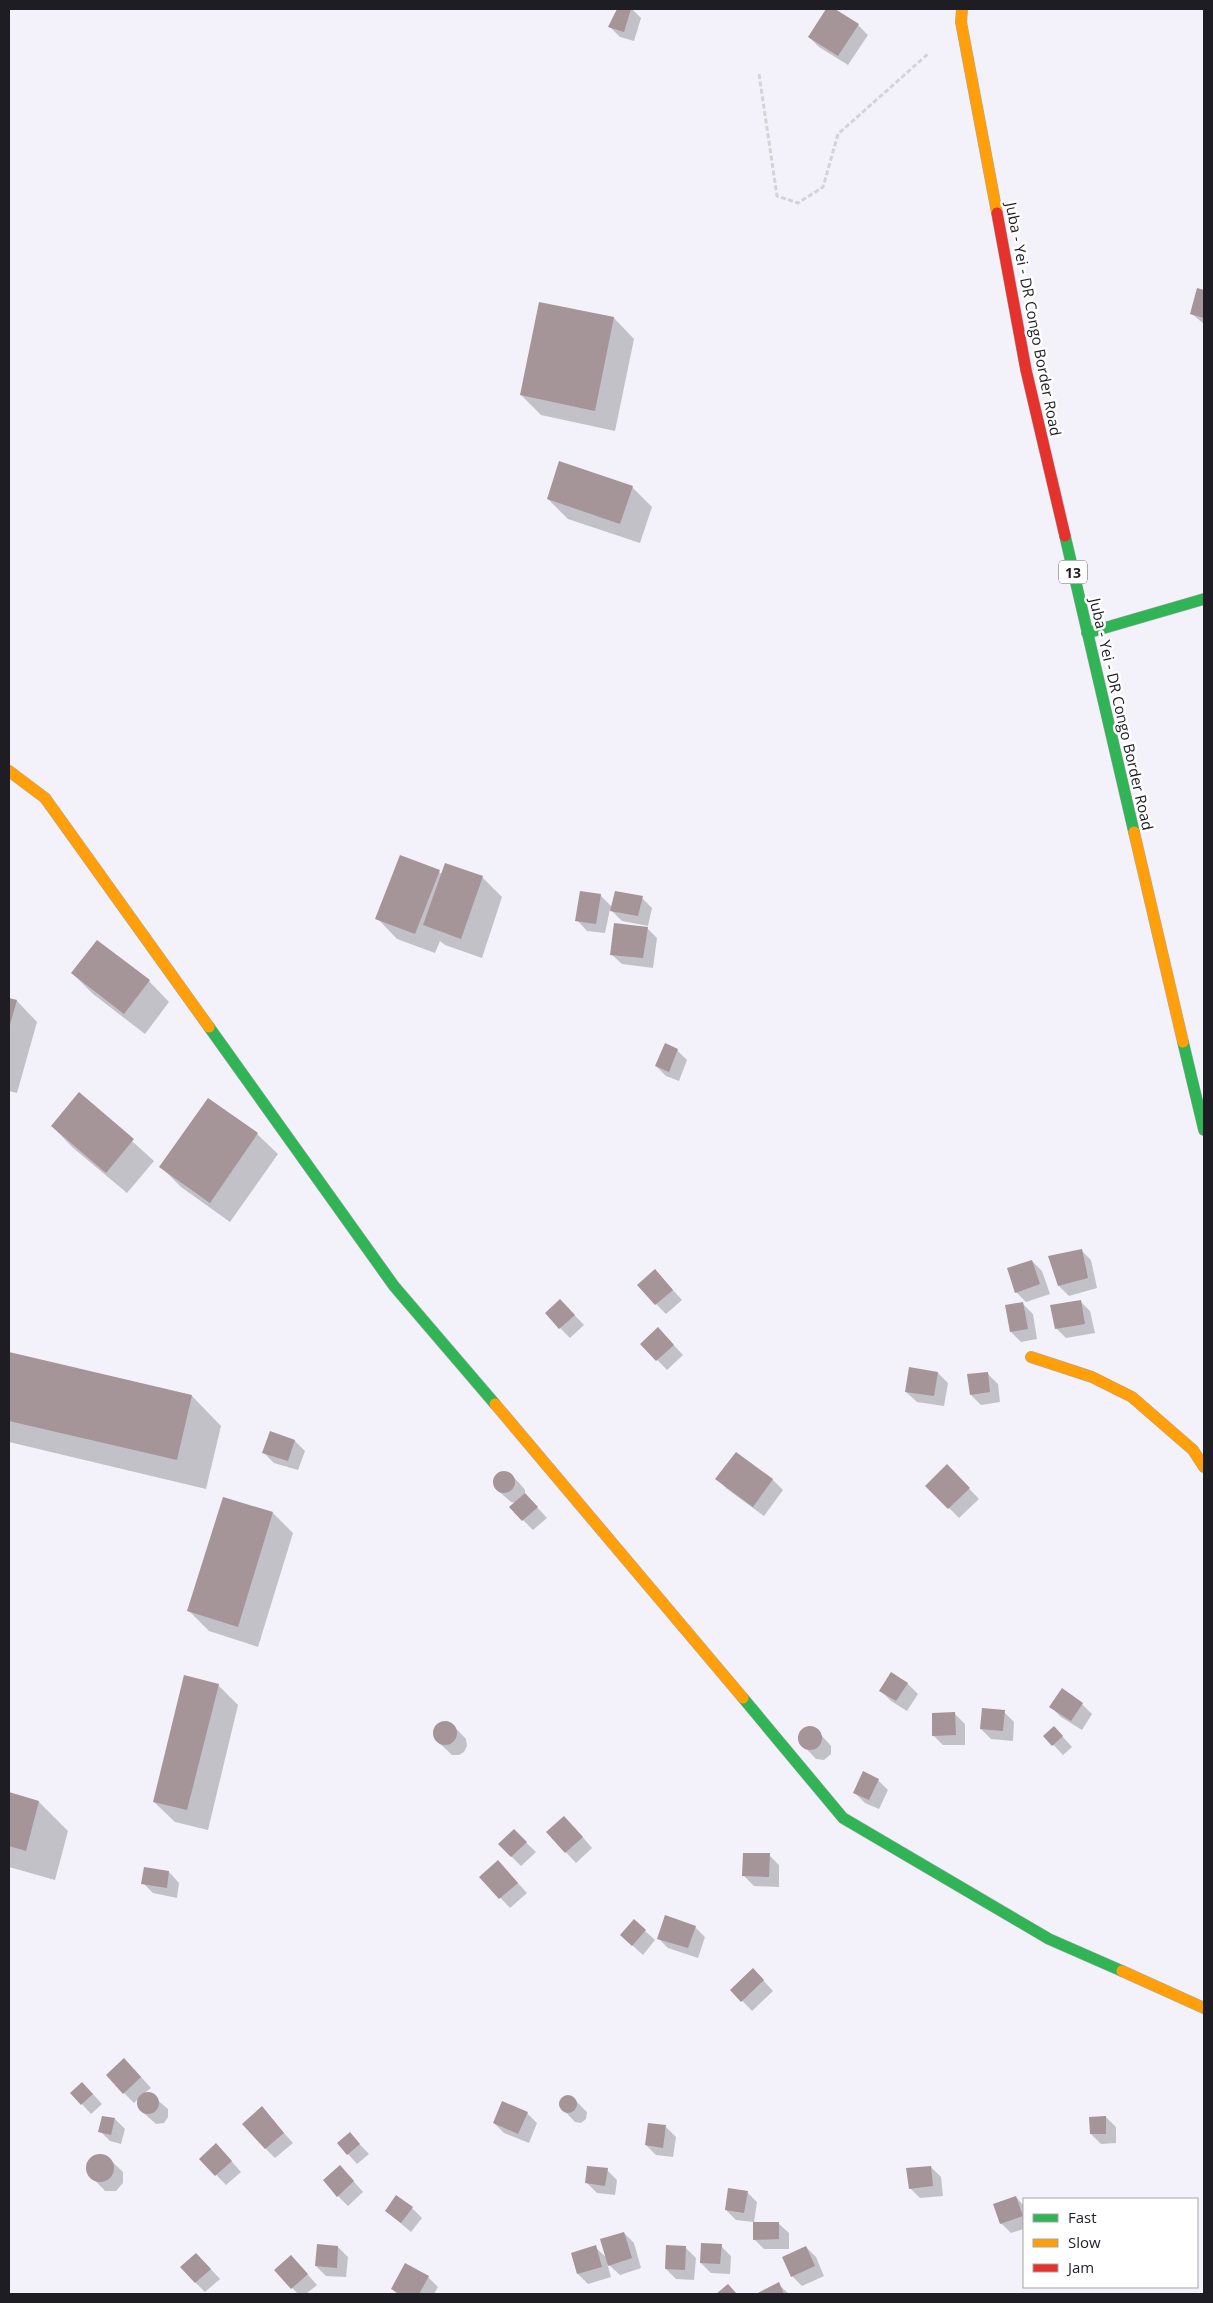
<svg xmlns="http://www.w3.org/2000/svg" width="1213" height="2303" viewBox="0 0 1213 2303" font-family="'Open Sans',sans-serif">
<rect width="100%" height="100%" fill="#f3f2fa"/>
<path fill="#0003" d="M619,9H632L641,18L634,41L620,37L610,27Z
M827,9H833L858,25L868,35L848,65L819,47L809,37Z
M1198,289L1204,291V324L1192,314Z
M540,303L614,318L634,339L615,431L541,415L521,395Z
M632,487L652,507L640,543L568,519L548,499Z
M401,857L439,872L443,875L482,877L502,897L482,958L445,945L440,941L435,953L397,939L377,918Z
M600,895L612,907L642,898L652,908L648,926L622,921L610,909L605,933L587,931L577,920Z
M647,928L657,938L653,968L622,964L611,954Z
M72,973L149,981L169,1002L145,1034L93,994Z
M9,999L17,1001L37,1022L17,1093L9,1091Z
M677,1050L687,1060L679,1081L666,1076L656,1066Z
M80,1094L154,1161L127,1193L72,1147L52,1126Z
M257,1134L278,1154L230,1222L181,1187L161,1167Z
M1081,1250L1091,1260L1097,1288L1069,1296L1059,1286Z
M1032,1261L1042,1271L1050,1294L1026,1302L1016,1292Z
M655,1270L682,1300L666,1314L656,1304Z
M560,1300L584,1325L570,1338L560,1328Z
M1080,1301L1090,1311L1095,1333L1066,1338L1056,1328Z
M1023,1304L1033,1314L1037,1339L1021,1342L1011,1332Z
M668,1339L683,1355L667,1370L642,1344Z
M9,1353L192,1396L221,1426L206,1489L9,1442Z
M938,1373L948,1383L944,1406L917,1402L906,1392Z
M988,1374L998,1384L1000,1402L981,1405L971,1395Z
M271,1433L295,1441L305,1451L298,1470L274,1463L264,1453Z
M736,1454L773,1480L783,1490L764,1516L727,1489L717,1479Z
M503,1472L510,1473L520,1484L525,1490V1494L547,1518L533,1530L511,1508L516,1503L511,1502L495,1488L494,1482L496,1476Z
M957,1476L979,1499L959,1518L927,1486Z
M273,1513L293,1533L258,1647L209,1631L189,1611Z
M891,1674L908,1684L918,1694L907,1711L891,1701L881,1691Z
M218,1685L238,1705L208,1830L175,1822L154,1802Z
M1082,1704L1092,1714L1082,1730L1061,1717L1051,1707Z
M1004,1712L1014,1722L1013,1741L991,1739L981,1729Z
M955,1714L965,1724V1745H943L933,1735Z
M443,1722L451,1723L466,1739L467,1746L464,1752L459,1755H452L436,1740L434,1733L437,1726Z
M809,1727L816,1729L831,1746V1754L824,1760L816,1759L798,1740L802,1730Z
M1054,1727L1072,1747L1063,1755L1045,1736Z
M878,1780L888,1790L879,1809L865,1803L855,1793Z
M9,1794L39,1802L68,1831L55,1880L9,1867Z
M574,1827L592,1848L576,1863L547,1832Z
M514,1831L536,1852L521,1866L511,1856Z
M769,1855L779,1865V1887L754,1886L744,1876Z
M169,1872L179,1883L177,1898L153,1893L143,1883Z
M508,1872L527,1893L510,1908L481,1877Z
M695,1927L705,1937L698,1958L668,1948L658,1938Z
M645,1931L655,1940L643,1955L632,1945Z
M763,1980L773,1991L752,2011L732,1990Z
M134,2069L151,2088L142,2095L149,2093L168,2109V2117L164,2123L156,2124L139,2109L137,2100L134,2103L124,2093Z
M92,2093L102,2104L91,2114L82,2104Z
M567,2096L572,2097L587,2112L586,2119L581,2123L575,2122L559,2105L562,2098Z
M262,2108L293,2143L275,2158L265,2148Z
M527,2113L537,2123L529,2143L504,2133L494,2123Z
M1106,2117L1116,2127V2143L1101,2144L1091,2134Z
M115,2119L125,2129L121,2144L110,2141L100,2131Z
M666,2127L676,2137L673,2157L656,2155L646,2145Z
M350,2134L369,2154L357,2164L348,2154Z
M96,2155H105L123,2172V2183L116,2191H105L87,2172L89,2160Z
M226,2155L241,2172L226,2185L201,2159Z
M931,2167L941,2177L943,2196L920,2198L910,2188Z
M607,2170L617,2180L615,2195L597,2193L587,2183Z
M350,2177L363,2192L348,2206L338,2196Z
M747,2192L757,2202L754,2222L736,2220L726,2210Z
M1016,2197L1024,2206V2229L1011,2233L1001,2223Z
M412,2208L422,2218L411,2232L386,2211Z
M778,2223L789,2233V2249H764L754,2239Z
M624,2233L634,2243L641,2268L620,2275L607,2263L611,2277L588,2284L578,2274L595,2247L608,2259Z
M721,2246L731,2256L730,2274L711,2273L701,2263Z
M338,2247L348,2257L346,2277L326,2276L316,2266Z
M806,2247L816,2257L824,2276L802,2286L792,2276Z
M686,2248L696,2258L694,2280L676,2279L666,2269Z
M206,2264L220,2279L205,2292L195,2282Z
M301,2267L317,2285L306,2294H298L275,2270Z
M428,2277L438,2287L434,2294H397L392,2289Z
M778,2284L789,2294H758Z"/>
<path fill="#a59498" d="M617,9H631L624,32L608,27Z
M826,9H835L859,24L838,56L808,37Z
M1197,288L1204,290V318L1190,314Z
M539,302L614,317L595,411L520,395Z
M559,461L633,486L620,524L547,499Z
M400,855L440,870L415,934L375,919Z
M445,863L483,876L461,939L423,925Z
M580,891L601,894L596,924L575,921Z
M615,891L643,896L638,916L610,911Z
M614,923L648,927L643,958L610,955Z
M97,940L150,980L124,1014L71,973Z
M9,998L17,1000L9,1028Z
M665,1043L678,1049L669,1072L655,1066Z
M79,1092L134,1139L106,1173L51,1126Z
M208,1098L258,1133L210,1203L159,1167Z
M1082,1249L1088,1278L1058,1286L1048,1256Z
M1032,1260L1040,1284L1015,1293L1007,1268Z
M655,1269L673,1290L655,1305L637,1285Z
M560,1299L575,1315L559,1329L545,1313Z
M1081,1300L1085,1324L1055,1329L1050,1305Z
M1023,1302L1028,1329L1010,1332L1005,1305Z
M658,1327L674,1345L656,1361L640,1344Z
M9,1352L192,1395L177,1460L9,1421Z
M909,1367L938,1372L934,1396L905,1392Z
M988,1372L990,1392L970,1395L967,1374Z
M270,1431L295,1440L288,1461L262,1453Z
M736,1452L773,1479L753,1507L715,1479Z
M947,1464L970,1488L948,1509L925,1486Z
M493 1482a11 11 0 1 1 22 0a11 11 0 1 1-22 0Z
M525,1493L538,1507L522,1521L509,1507Z
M223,1497L273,1512L238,1627L187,1611Z
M891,1672L908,1683L896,1701L879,1691Z
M184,1675L219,1684L187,1810L153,1802Z
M1062,1688L1083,1703L1071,1721L1049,1707Z
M982,1708L1005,1710L1003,1731L980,1729Z
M955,1712L956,1735L932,1736V1713Z
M433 1733a12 12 0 1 1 24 0a12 12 0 1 1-24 0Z
M1054,1726L1063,1736L1052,1746L1043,1736Z
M798 1738a12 12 0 1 1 24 0a12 12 0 1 1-24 0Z
M863,1771L879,1779L869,1800L853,1793Z
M9,1792L39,1801L26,1851L9,1846Z
M564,1816L583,1837L565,1853L546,1832Z
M514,1829L527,1842L511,1857L498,1844Z
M743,1853H770L769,1877L742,1876Z
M498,1860L518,1883L499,1899L479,1877Z
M144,1867L169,1871L167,1888L141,1884Z
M665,1915L696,1926L688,1948L657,1939Z
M634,1919L646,1930L632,1946L620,1935Z
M753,1968L764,1980L741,2002L730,1990Z
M124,2058L141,2077L123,2094L106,2075Z
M82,2082L93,2094L81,2105L70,2093Z
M137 2103a11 11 0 1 1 22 0a11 11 0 1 1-22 0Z
M559 2104a9 9 0 1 1 18 0a9 9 0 1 1-18 0Z
M502,2101L528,2112L518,2134L493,2123Z
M262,2106L284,2133L265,2149L242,2124Z
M102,2116L115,2118L111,2135L98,2132Z
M1106,2116V2134H1090L1089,2117Z
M648,2123L666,2125L663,2148L645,2145Z
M350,2132L360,2144L347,2155L337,2143Z
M216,2143L232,2161L215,2176L199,2159Z
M86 2168a14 14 0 1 1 28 0a14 14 0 1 1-28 0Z
M340,2165L354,2181L337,2197L323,2180Z
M587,2166L608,2168L605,2186L585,2183Z
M931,2166L933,2186L909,2189L906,2168Z
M728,2188L748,2191L744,2213L725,2210Z
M396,2195L413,2207L401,2223L385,2211Z
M1016,2196L1023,2216L1000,2224L993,2204Z
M753,2222H779V2239L753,2240Z
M624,2232L632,2258L608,2266L600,2239Z
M701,2243L722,2244L720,2264L700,2263Z
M317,2244L338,2246L337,2268L315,2266Z
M596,2245L602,2267L577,2274L571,2253Z
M666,2245L686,2246L685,2270L665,2269Z
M806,2246L815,2266L791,2277L782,2257Z
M196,2253L211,2269L195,2283L180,2267Z
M291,2255L308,2274L291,2289L274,2270Z
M405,2263L429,2276L419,2294H400L391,2289Z
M779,2282L784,2294H756Z
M728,2284L737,2294H716Z"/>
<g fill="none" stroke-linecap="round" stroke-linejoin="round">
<g stroke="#aaa9b0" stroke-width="12">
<path id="fast" d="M1065,536L1134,832
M1087,633L1204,599
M209,1027L394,1286L495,1404
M1183,1042L1204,1130
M743,1698L843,1818L1049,1939L1122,1971"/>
</g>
<g stroke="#aaa9b0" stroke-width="12">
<path id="slow" d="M962,9L961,22L997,213
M9,771L45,798L209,1027
M1134,832L1183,1042
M1031,1357L1092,1377L1132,1397L1193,1450L1204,1467
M495,1404L743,1698
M1122,1971L1204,2008"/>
</g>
<g stroke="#aaa9b0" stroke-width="12">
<path id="jam" d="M997,213L1026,370L1065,536"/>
</g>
<path stroke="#d4d3d6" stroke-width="3" stroke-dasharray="5 2.5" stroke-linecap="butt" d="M759,74L777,196L798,203L823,187L838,134L929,53"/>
<use href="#fast" stroke="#30b455" stroke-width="11"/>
<use href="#slow" stroke="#ff9f0a" stroke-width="11"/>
<use href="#jam" stroke="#e5322d" stroke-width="11"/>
</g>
<g text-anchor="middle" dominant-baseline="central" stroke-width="5" stroke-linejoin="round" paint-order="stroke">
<rect fill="#fff" stroke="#626166" stroke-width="1" x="1059" y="560.5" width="28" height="23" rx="4"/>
<g font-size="14" font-weight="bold" fill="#1e1d24">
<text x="1073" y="572">13</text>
</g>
<g font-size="15" fill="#1e1d24" stroke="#fff">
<text transform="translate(1034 319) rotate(79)">Juba - Yei - DR Congo Border Road</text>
<text transform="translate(1122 714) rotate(77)">Juba - Yei - DR Congo Border Road</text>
</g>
</g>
<rect width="1213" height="2303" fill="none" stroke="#1e1d24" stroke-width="20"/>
<rect x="1023" y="2198" width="175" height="90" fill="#ffffff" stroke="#a5a5a7"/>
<rect x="1033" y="2214" width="25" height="8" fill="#30b455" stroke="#a5a5a7"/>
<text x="1068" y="2223" font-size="15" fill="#1e1d24">Fast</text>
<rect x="1033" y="2239" width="25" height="8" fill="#ff9f0a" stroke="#a5a5a7"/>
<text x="1068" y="2248" font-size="15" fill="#1e1d24">Slow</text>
<rect x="1033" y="2264" width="25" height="8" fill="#e5322d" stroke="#a5a5a7"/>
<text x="1068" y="2273" font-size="15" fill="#1e1d24">Jam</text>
</svg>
